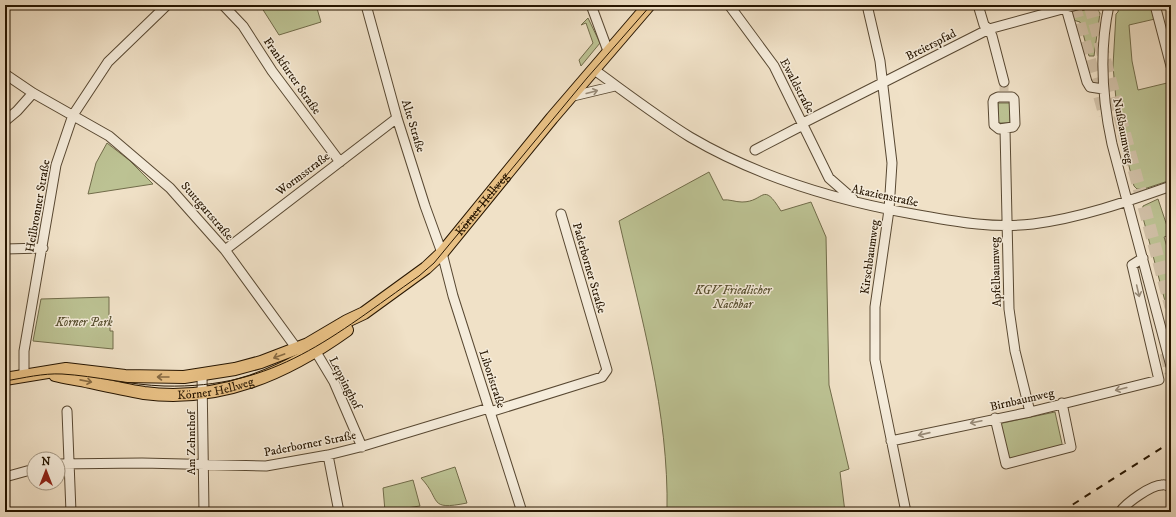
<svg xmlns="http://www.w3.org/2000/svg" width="1176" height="517" viewBox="0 0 1176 517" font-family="'IM FELL DW Pica',serif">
<rect width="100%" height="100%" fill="#f0e1c7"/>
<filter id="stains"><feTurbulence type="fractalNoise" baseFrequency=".005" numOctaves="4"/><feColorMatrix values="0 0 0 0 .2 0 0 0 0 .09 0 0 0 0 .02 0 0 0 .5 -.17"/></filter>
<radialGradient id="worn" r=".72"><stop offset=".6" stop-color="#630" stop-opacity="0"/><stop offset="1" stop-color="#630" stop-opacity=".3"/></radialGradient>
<path fill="#bcc293" stroke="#716c4a" d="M260,5H316L321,22L279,35Z
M1119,5H1152L1155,19L1129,25L1132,61L1138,90L1167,83L1171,96V180L1144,189H1137L1134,186L1118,122L1113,66L1116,14L1118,12Z
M1091,8L1097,9L1100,13L1094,56H1089L1080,22L1073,20L1071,14Z
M588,18L600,43L581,66L579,60L593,43L586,23L581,25Z
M998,103H1010V123H998Z
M107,143L129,160L153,184L88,194L96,163Z
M709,172L723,200C729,199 735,202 742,202C765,202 762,180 781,211L811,202L826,237L829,385L849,469L840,472L845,512H667C669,412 641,317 619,221Z
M1158,199L1170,235L1164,237L1171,260V324L1142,214L1143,206Z
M109,297V319H110V331H113V349L33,341L41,299Z
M1055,412L1063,448L1007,462L998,424Z
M455,467L467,503C427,511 442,500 421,478Z
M413,480L420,506L385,511L383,488Z"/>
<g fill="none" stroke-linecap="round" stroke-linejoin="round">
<path stroke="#d2c2a9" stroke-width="9" stroke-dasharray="9 4.5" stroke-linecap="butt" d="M1004,82V92"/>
<path stroke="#d2c2a9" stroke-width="13" stroke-dasharray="13 6" stroke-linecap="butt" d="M1074,5L1105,115
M1090,5L1171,307
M1166,353L1171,373"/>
<g stroke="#584832" stroke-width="11">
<path id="minor" d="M223,5L243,26L272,71L340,162
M366,5L397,118L425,206L442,253L453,296L522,512
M591,5L608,51
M729,5L774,66L829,178L853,199
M867,5L880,61L892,163L889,210L875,307V360L906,512
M978,5L984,25L989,29L992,36L1004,82
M1109,5C1099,51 1102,98 1112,144L1171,366
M1155,5L1171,66
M1066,8L1087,82L1090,87L1103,89
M593,69C625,92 656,116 690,137C758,177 835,200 913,214C953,221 992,229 1033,224C1080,218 1126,202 1171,186
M5,74L33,93L109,136L170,188L225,250L297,349
M569,97L615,86
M998,97H1012L1014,99L1015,124L1013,127L999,129L994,125L993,102L994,99Z
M5,121L17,111L33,93
M803,123L989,29L1077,5
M1005,129L1009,309L1015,351L1030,412
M755,150L803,125
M5,249L43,248
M225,250L397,118
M316,352L334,382L362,447
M202,375L204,512
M24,376V351L56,165L73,115L108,62L167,5
M67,411L71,512
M490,412L602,377L607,370L561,214
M995,418L1006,464L1071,447L1062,403
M891,441L1030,412L1159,380L1132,265L1143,258
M328,455L339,512
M58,464L142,463L266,466L328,455L360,447L489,408
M5,477L34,469
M1120,512C1126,503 1151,485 1162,485C1166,484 1168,486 1171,488"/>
</g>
<g stroke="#261500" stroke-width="14">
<g id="major">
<path id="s1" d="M55,375C66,378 79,379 90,382C108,386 126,390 144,393C220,403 287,373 347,330"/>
<path id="s2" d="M5,379L66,369L125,376L184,377L235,369L261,362L308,344L347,321L364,313L426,268L442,253L552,118L649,5"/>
</g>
</g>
<use href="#minor" stroke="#f5ecdb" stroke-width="9"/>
<use href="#major" stroke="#e8c084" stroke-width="12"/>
<path stroke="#261500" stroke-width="1" d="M5,381C24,378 43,373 62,374C96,376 130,385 164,386C276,389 333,336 419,276L434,263L587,78L651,5"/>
<path stroke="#261500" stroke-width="2" stroke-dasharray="7 7" stroke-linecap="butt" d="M1061,512L1171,442"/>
</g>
<defs><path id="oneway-shaft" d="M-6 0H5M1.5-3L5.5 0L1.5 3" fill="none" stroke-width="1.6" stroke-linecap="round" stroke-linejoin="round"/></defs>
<g stroke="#988b78">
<use href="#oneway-shaft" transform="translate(592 92) rotate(-15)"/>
<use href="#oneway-shaft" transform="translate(1138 291) rotate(77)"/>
<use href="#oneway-shaft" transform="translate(1121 389) rotate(166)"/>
<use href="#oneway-shaft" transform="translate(976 422) rotate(168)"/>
<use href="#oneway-shaft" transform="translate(924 434) rotate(167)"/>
</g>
<g stroke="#876a42">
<use href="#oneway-shaft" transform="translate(279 356) rotate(160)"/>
<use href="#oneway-shaft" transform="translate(163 377) rotate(180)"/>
<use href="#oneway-shaft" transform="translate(86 381) rotate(11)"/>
</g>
<g text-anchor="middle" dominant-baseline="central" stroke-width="3" stroke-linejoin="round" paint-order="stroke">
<g font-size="12" fill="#261500" stroke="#f5ecdb">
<text transform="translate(931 45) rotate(-27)">Breierspfad</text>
<text transform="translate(292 76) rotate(55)">Frankfurter Straße</text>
<text transform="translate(797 86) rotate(62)">Ewaldstraße</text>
<text transform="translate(413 126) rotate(73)">Alte Straße</text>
<text transform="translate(1123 131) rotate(79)">Nußbaumweg</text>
<text transform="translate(303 174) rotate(-37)">Wormsstraße</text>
<text transform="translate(885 196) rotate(12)">Akazienstraße</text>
<text stroke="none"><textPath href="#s2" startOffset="535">Körner Hellweg</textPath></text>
<text transform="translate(38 206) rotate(-80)">Heilbronner Straße</text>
<text transform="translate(207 211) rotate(49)">Stuttgartstraße</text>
<text transform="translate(870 257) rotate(-82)">Kirschbaumweg</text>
<text transform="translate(589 268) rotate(74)">Paderborner Straße</text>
<text transform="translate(996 272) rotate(-92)">Apfelbaumweg</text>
<text transform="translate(492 379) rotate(72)">Liboristraße</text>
<text transform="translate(345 383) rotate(63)">Leppinghof</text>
<text stroke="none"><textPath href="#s1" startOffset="163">Körner Hellweg</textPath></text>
<text transform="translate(1022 400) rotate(-13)">Birnbaumweg</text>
<text transform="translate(191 443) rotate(-90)">Am Zehnthof</text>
<text transform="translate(310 444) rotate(-11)">Paderborner Straße</text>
</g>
<g font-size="12" font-style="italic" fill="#5a5233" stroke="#f5ecdb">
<text x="733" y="290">KGV Friedlicher<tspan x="733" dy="14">Nachbar</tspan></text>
<text x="84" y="322">Körner Park</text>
</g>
</g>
<rect width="1176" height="517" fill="none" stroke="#f0e1c7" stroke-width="20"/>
<rect x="6" y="6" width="1164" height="505" fill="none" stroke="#261500" stroke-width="2"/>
<rect x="10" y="10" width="1156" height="497" fill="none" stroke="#261500"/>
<g transform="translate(46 471)"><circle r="19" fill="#f5ecdb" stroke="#a29683"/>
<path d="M0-3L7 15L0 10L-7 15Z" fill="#8f2418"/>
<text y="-6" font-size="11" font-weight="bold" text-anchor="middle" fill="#261500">N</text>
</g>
<rect width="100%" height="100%" filter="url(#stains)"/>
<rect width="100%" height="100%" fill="url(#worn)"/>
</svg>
